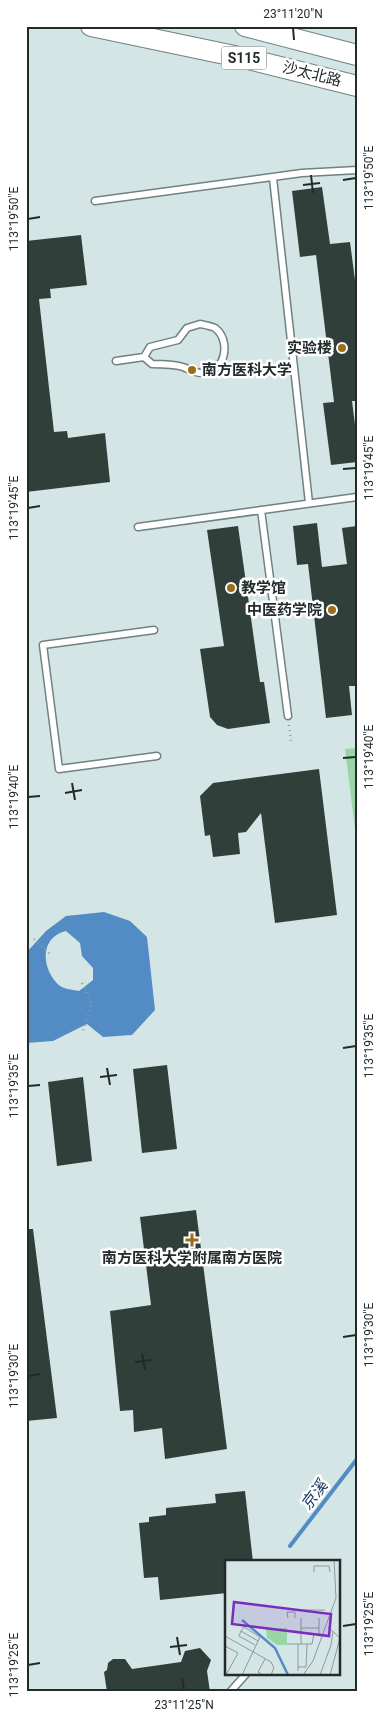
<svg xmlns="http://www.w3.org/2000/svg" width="383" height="1718" viewBox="0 0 383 1718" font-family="Roboto,'Noto Sans SC',sans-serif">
<rect width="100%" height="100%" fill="#d4e5e6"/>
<path fill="#98d7a5" d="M357,748V845L345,749Z"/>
<path fill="#538cc5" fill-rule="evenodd" d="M104,912L130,921L147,937L155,1010L132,1035L103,1037L87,1024L53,1041L26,1043V953L46,931L66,916ZM66,931L80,943L82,956L93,968V980L79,991C73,990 65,989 60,986C41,970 39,937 66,931Z"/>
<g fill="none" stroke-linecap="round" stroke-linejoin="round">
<path stroke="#538cc5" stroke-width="4" d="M290,1546L357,1459"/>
</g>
<path fill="#313f3b" d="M322,187L330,244L350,242L357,295V401H352L357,440V462L331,465L323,403L334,402L316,255L300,257L292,191Z
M81,235L87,285L50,289L51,298L39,299L54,432L67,431L68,438L105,433L110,482L26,492V241Z
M317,523L322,567L347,564L342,528L357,526V686H349L352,715L326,718L308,564L297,565L293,526Z
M238,526L260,682H264L270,723L228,729L217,725L210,717L200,649L224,646L207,530Z
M319,769L337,915L275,923L261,813L246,832L238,833L240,854L213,857L210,835L205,836L200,796L213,783Z
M167,1065L177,1149L142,1153L133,1069Z
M83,1077L92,1161L57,1166L48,1082Z
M196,1210L227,1449L165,1459L162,1428L134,1432L133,1410L120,1411L110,1311L151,1305L140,1217Z
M26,1229H33L57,1418L26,1421Z
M245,1491L253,1562H227V1593L160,1600L158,1577L144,1578L139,1523L149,1522V1517L166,1515V1508L216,1503L215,1494Z
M200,1648L211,1660L207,1671L210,1692H107L104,1672L107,1670L108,1663L113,1659H125L132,1669L181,1662L185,1651Z"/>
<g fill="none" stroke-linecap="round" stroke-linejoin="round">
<g stroke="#718182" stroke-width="9">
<path id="lane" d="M273,178L309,503
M95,201L302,173L357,170
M200,324C205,325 211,326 215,328C231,340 226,371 205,373C196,374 191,370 183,367C173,364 163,364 152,364L144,357L150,347L178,340L187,328Z
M116,361L144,357
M261,510L288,716
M138,527L357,497
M154,630L43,645L59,769L157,756
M230,1692L246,1674"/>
</g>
<g stroke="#718182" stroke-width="22">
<path id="primary" d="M91,26L244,58L357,86
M245,26L357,55"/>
</g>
<path stroke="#919e9e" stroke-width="2.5" stroke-dasharray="1 4" stroke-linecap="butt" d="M289,725L291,742
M34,939L50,954
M82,983L92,1005L82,1034"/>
<use href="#lane" stroke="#fff" stroke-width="6"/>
<use href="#primary" stroke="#fff" stroke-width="20"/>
</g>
<path fill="none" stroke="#232a2a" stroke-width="2" d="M293,28L294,40M311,175L313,193M343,180L356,178M303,185L320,183M28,219L40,217M343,469L356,468M28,508L40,506M343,758L356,757M72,783L75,800M65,793L82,790M28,797L40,796M343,1048L356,1046M107,1068L110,1085M100,1077L117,1075M28,1086L40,1085M343,1337L356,1335M142,1353L145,1370M135,1362L152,1360M28,1376L40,1374M343,1626L356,1624M177,1637L180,1655M170,1647L187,1645M28,1665L40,1663M182,1678L184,1690"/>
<g fill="#9a6c1c" stroke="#fff" stroke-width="2">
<circle cx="342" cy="348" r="5"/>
<circle cx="192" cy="370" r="5"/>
<circle cx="231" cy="588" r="5"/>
<circle cx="332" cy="610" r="5"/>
<path d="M189.5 1232.5h5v5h5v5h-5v5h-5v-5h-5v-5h5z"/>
</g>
<g text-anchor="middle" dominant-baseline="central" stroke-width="5" stroke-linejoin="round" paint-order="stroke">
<rect fill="#fff" stroke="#656a6a" stroke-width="1" x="221.5" y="46.5" width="45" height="23" rx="4"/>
<g font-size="14" font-weight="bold" fill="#232a2a">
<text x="244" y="58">S115</text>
</g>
<g font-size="15" fill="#232a2a" stroke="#fff">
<text transform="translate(312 74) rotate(14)">沙太北路</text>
</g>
<g font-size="15" font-weight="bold" fill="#232a2a" stroke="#fff" text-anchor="end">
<text x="332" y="348">实验楼</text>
<text x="202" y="370" text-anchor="start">南方医科大学</text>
<text x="241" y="588" text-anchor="start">教学馆</text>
<text x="322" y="610">中医药学院</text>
<text x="192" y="1258" text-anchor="middle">南方医科大学附属南方医院</text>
</g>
<g font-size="16" font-style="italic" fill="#163f66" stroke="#fff">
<text transform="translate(314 1495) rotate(-53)">京溪</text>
</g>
</g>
<g transform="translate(225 1560)">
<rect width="115" height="115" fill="#d4e5e6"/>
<path d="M62,68V85H52L42,78L41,69Z" fill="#98d7a5"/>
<path fill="none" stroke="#538cc5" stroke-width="2.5" d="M17,60L50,88L63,115"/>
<path fill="none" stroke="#8d9a9b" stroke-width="1" d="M89,12V6H104L105,12M78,50H100M63,58L62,52H70V58M76,58V84M103,67L115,78L105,115M76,68H94M16,71L14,76L30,85M0,76L46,102L49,108L46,115M62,84H87L89,74H94V58M73,84V111M0,86L13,93L1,115M73,107H81L82,84M17,115L35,77L19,67L16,71L33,81M38,115L33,112L40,99M78,115L88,101L111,38L109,0M95,115L106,85L108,71"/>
<path fill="#7b2cbf" fill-opacity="0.15" stroke="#7b2cbf" stroke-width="2.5" d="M9,42L106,54L104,76L7,64Z"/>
<rect width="115" height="115" fill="none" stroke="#232a2a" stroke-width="2.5"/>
</g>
<rect width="383" height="1718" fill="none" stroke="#ffffff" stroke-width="55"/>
<rect x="28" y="28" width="328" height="1662" fill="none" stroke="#232a2a" stroke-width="2"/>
<g font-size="12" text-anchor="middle" fill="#232a2a">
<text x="293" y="18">23°11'20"N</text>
<text transform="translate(369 178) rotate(-90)" y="4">113°19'50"E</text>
<text transform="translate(14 219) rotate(-90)" y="4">113°19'50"E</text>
<text transform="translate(369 468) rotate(-90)" y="4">113°19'45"E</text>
<text transform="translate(14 508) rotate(-90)" y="4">113°19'45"E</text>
<text transform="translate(369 757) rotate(-90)" y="4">113°19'40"E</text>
<text transform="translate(14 797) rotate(-90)" y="4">113°19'40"E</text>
<text transform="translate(369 1046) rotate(-90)" y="4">113°19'35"E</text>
<text transform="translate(14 1086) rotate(-90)" y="4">113°19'35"E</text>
<text transform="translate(369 1335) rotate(-90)" y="4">113°19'30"E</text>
<text transform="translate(14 1376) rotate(-90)" y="4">113°19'30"E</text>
<text transform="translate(369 1624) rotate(-90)" y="4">113°19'25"E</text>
<text transform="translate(14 1665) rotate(-90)" y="4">113°19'25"E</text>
<text x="184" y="1709">23°11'25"N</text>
</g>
</svg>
